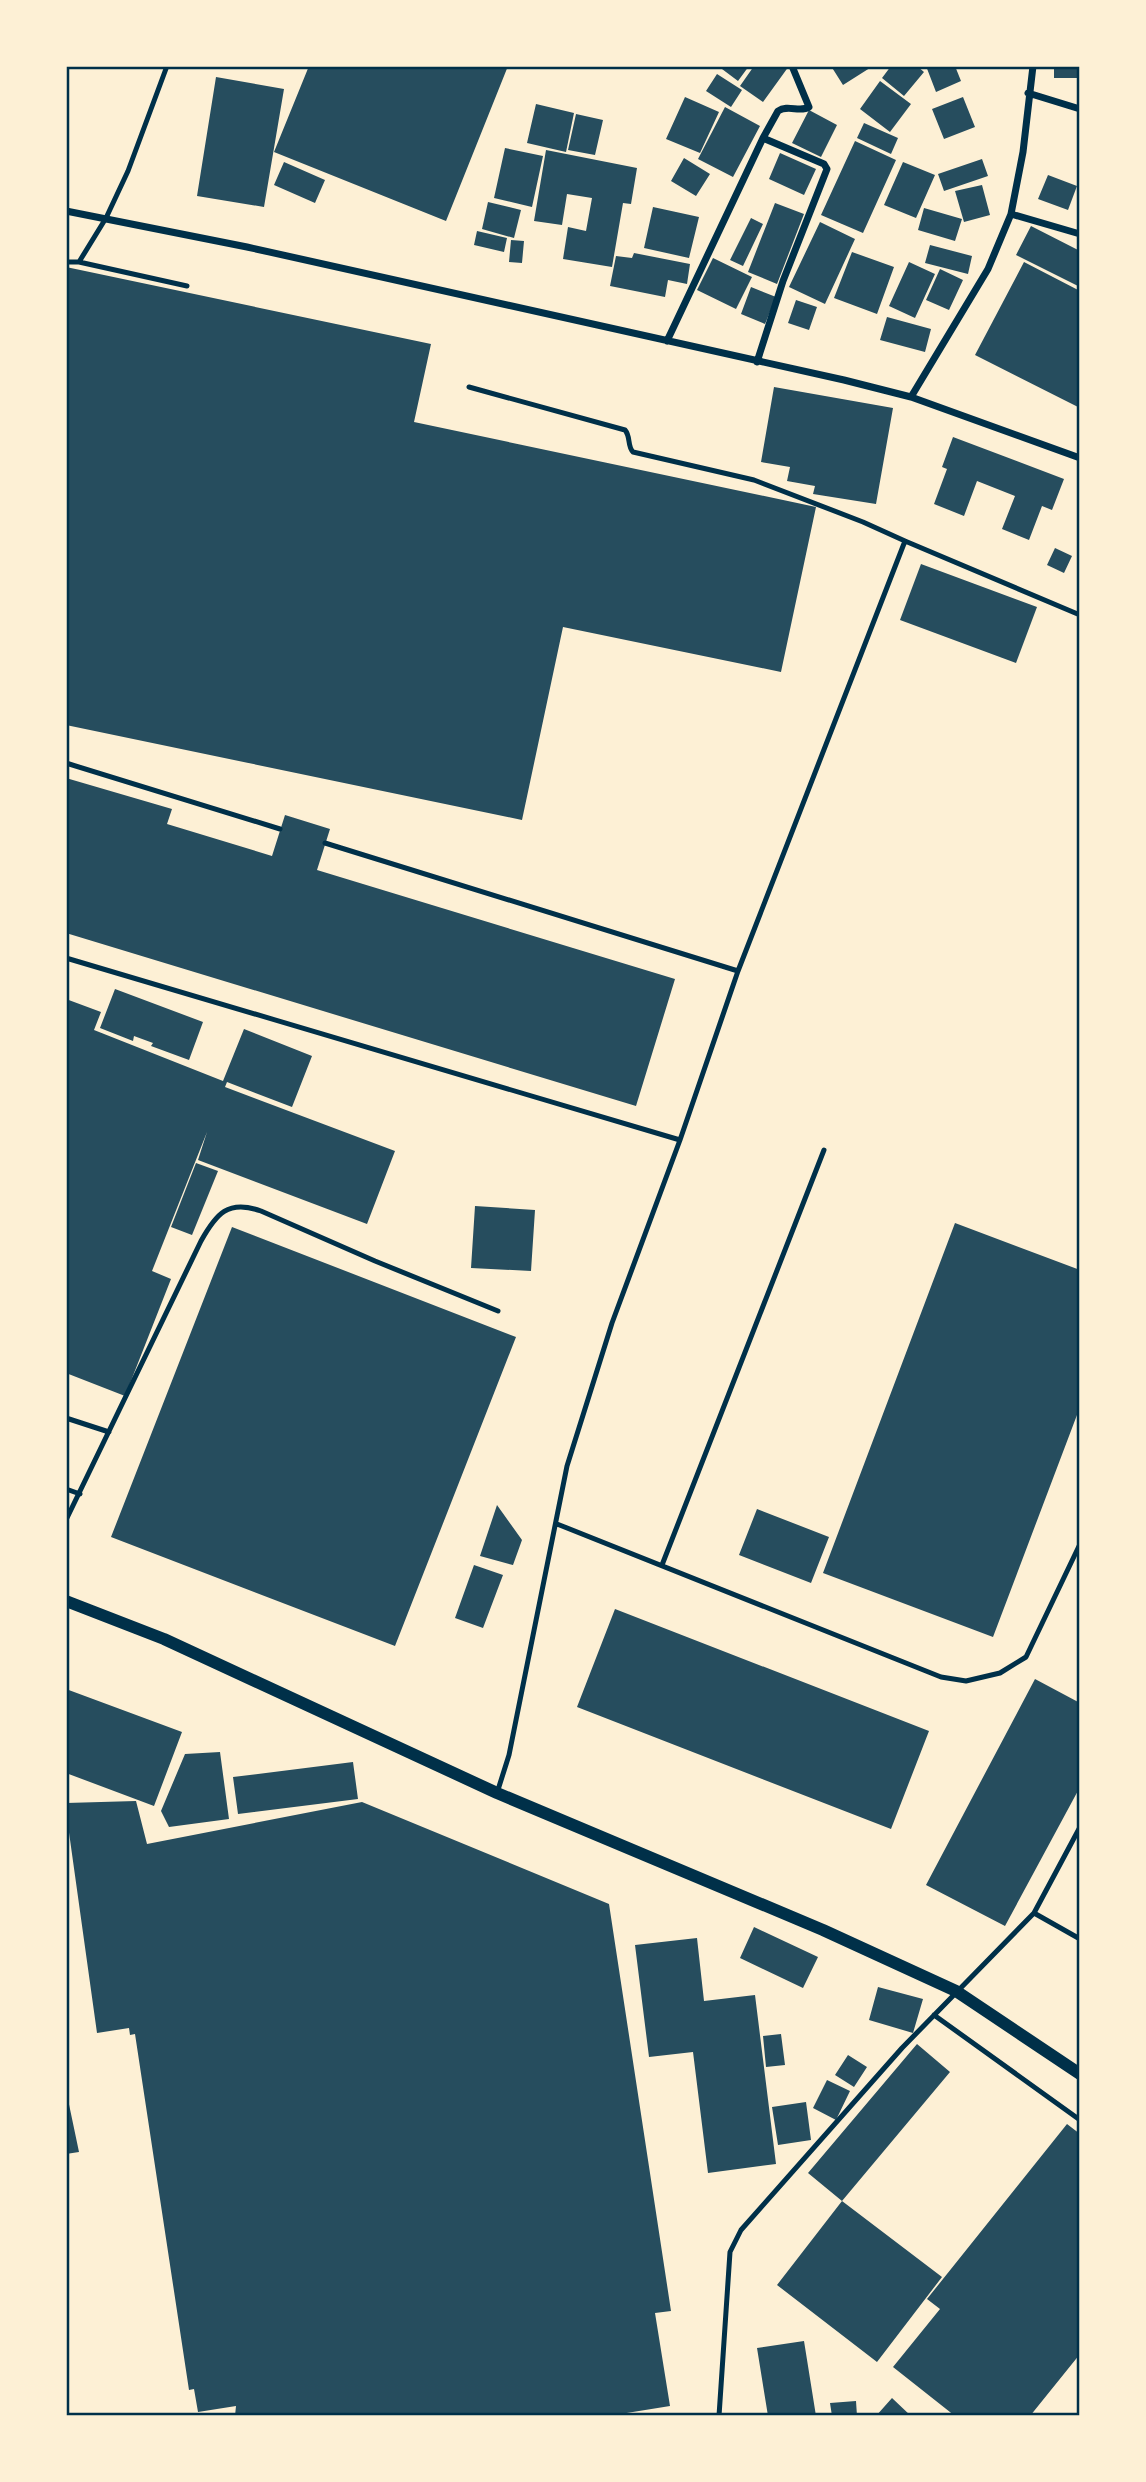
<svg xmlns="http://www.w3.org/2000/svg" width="1146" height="2482" font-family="Helvetica,sans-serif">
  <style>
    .building { fill: #264d5e }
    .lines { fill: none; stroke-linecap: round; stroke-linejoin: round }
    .service { stroke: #003049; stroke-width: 5 }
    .minor { stroke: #003049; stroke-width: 7 }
    .tertiary { stroke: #003049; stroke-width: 12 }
    .neatline { fill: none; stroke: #003049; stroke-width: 2.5 }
  </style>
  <rect width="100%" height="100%" fill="#fdf0d5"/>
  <path class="building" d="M 309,66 L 508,66 L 446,221 L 274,152 Z
    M 718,66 L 749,66 L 738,81 Z
    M 754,66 L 789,66 L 763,102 L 740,86 Z
    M 831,66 L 873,66 L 843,85 Z
    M 891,66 L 917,66 L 924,72 L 904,96 L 882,78 Z
    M 926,66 L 955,66 L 961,81 L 936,92 Z
    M 1054,66 L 1077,66 L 1077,78 L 1054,78 Z
    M 717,74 L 742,90 L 731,107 L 706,91 Z
    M 216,77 L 284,89 L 264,207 L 197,196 Z
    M 880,81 L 911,104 L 890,132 L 860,109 Z
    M 685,97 L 719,112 L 700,153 L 666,139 Z
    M 963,97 L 975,127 L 944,139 L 932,109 Z
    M 536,104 L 574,113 L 566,152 L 527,143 Z
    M 725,107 L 760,126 L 733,177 L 698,159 Z
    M 809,110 L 837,125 L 821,157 L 792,143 Z
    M 576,114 L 603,120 L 595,155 L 568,150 Z
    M 864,123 L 898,138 L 891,154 L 857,138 Z
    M 855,141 L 896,160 L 863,233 L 821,215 Z
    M 505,148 L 543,156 L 532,207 L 494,198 Z
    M 546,150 L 637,168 L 631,204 L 623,203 L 612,267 L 563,259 L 568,227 L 586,231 L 592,198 L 567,194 L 562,225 L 534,221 Z
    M 780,153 L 816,169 L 804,195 L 769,179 Z
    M 684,158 L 710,174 L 696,196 L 671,181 Z
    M 982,159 L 988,176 L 944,191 L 938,174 Z
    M 284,162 L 325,180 L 315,203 L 274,185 Z
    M 903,162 L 935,175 L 916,218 L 884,205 Z
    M 1048,175 L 1077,186 L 1068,210 L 1038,199 Z
    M 982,185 L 990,215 L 964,222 L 955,191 Z
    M 488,202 L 521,210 L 514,238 L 482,229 Z
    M 775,203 L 804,214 L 777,284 L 748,272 Z
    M 653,207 L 699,217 L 689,258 L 644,248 Z
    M 924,208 L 962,219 L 955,241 L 918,230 Z
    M 751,218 L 763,224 L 743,266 L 730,260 Z
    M 820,222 L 855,239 L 825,304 L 789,287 Z
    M 1031,226 L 1080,251 L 1080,287 L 1016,255 Z
    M 477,231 L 507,238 L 504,252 L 474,245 Z
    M 511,240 L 524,241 L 522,263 L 509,262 Z
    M 930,245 L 972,256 L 968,274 L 925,263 Z
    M 852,252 L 894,267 L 877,314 L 834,298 Z
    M 634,253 L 690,264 L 687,284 L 668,280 L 665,297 L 610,286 L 616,256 L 632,258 Z
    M 713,258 L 752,277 L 736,309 L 697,290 Z
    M 909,262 L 935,274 L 915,318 L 889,306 Z
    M 1024,262 L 1080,291 L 1080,408 L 975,355 Z
    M 66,267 L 431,344 L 414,422 L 816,507 L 781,672 L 563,627 L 522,820 L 66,725 Z
    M 940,269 L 963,280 L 949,310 L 926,300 Z
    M 751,287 L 776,297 L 765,324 L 741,314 Z
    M 796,300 L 817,307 L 809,330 L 788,323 Z
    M 887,317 L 931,329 L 925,352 L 880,340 Z
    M 774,387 L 893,408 L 876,504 L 813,494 L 815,486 L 787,481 L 790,467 L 761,462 Z
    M 953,437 L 1064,479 L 1052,510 L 1042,506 L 1029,540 L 1002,529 L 1015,496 L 977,481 L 964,516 L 934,504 L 947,469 L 942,467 Z
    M 1055,548 L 1072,556 L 1064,573 L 1047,565 Z
    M 921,564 L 1037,607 L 1016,663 L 900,620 Z
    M 66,778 L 172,809 L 167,824 L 272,856 L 285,815 L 330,829 L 317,870 L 675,979 L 636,1106 L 66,933 Z
    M 115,989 L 203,1022 L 189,1060 L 151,1046 L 153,1043 L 134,1036 L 133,1041 L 100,1028 Z
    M 66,999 L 101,1012 L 94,1030 L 223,1081 L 244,1029 L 312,1056 L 292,1107 L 227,1082 L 225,1087 L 395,1151 L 367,1224 L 198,1160 L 207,1132 L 152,1271 L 171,1279 L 125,1396 L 66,1373 Z
    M 196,1163 L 218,1171 L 192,1235 L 171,1227 Z
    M 475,1206 L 535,1210 L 531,1271 L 471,1268 Z
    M 955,1223 L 1080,1270 L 1080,1407 L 993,1637 L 823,1573 Z
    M 232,1227 L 516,1337 L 395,1646 L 111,1537 Z
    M 497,1505 L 522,1540 L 513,1565 L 480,1556 Z
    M 757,1509 L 829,1537 L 811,1583 L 739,1555 Z
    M 474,1565 L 503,1575 L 483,1628 L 455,1618 Z
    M 615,1609 L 929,1731 L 891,1829 L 577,1707 Z
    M 1035,1679 L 1080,1703 L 1080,1787 L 1005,1926 L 926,1885 Z
    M 66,1689 L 182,1732 L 154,1806 L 66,1773 Z
    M 220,1752 L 229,1819 L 169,1827 L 161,1811 L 185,1754 Z
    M 353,1762 L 358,1799 L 238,1814 L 233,1777 Z
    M 136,1801 L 147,1844 L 362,1802 L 609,1904 L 671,2311 L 655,2313 L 670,2406 L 608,2416 L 235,2416 L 236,2406 L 198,2412 L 194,2389 L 189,2390 L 135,2034 L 130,2035 L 129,2028 L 97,2033 L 66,1811 L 66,1803 Z
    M 754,1927 L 818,1957 L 803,1988 L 740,1958 Z
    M 697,1938 L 704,2001 L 755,1995 L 776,2164 L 708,2173 L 693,2052 L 649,2057 L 635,1945 Z
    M 878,1987 L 923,1999 L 913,2033 L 869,2020 Z
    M 781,2034 L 785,2065 L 766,2067 L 763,2036 Z
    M 917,2044 L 950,2072 L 842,2201 L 808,2173 Z
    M 848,2055 L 867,2067 L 854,2087 L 835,2075 Z
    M 827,2080 L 850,2091 L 836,2120 L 813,2108 Z
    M 66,2090 L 79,2152 L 66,2154 Z
    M 806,2102 L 811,2140 L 778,2145 L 772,2107 Z
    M 1067,2124 L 1080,2134 L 1080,2354 L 1030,2416 L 955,2416 L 893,2367 L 940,2309 L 927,2299 Z
    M 842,2201 L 942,2277 L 877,2362 L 777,2285 Z
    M 804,2341 L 816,2416 L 768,2416 L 757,2348 Z
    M 892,2398 L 911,2416 L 876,2416 Z
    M 856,2401 L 857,2416 L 832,2416 L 830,2403 Z"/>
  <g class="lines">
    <path class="service" d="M 66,262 L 79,262 L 106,218 L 128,171 L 167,66
      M 79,262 L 187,286
      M 469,387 L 625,430 C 631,437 627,446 633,452 L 754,480 L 863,522 L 905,541
      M 66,763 L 280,829
      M 325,843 L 738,971
      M 66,958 L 680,1140
      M 66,1418 L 109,1432
      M 66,1489 L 80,1494
      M 66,1520 L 201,1241 C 216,1214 228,1199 261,1211 L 375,1261 L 498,1311
      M 557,1524 L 941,1677 L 966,1681 L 1000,1673 L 1026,1657 L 1080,1544
      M 662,1565 L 824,1150
      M 497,1793 L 509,1755 L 567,1466 L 612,1323 L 680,1140 L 738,971 L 905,541 L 1080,615
      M 1034,1913 L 1080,1939
      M 934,2015 L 1080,2120
      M 719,2416 L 730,2252 L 741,2230 L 902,2048 L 1034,1913 L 1080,1827"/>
    <path class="minor" d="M 1028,93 L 1080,109
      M 66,211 L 247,247 L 844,380 L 911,397 L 1080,458
      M 1011,214 L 1080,234
      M 667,341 L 763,138 L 778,111 C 788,104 800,113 809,107 L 792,66
      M 757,362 L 783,281 L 827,169 L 824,164 L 763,138
      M 911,397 L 988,269 L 1011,214 L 1023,152 L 1033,66"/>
    <path class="tertiary" d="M 66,1601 L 164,1639 L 497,1793 L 823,1930 L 956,1991 L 1080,2074"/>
  </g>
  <rect width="1146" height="2482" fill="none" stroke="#fdf0d5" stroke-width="136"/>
  <rect x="68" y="68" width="1010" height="2346" class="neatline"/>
</svg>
